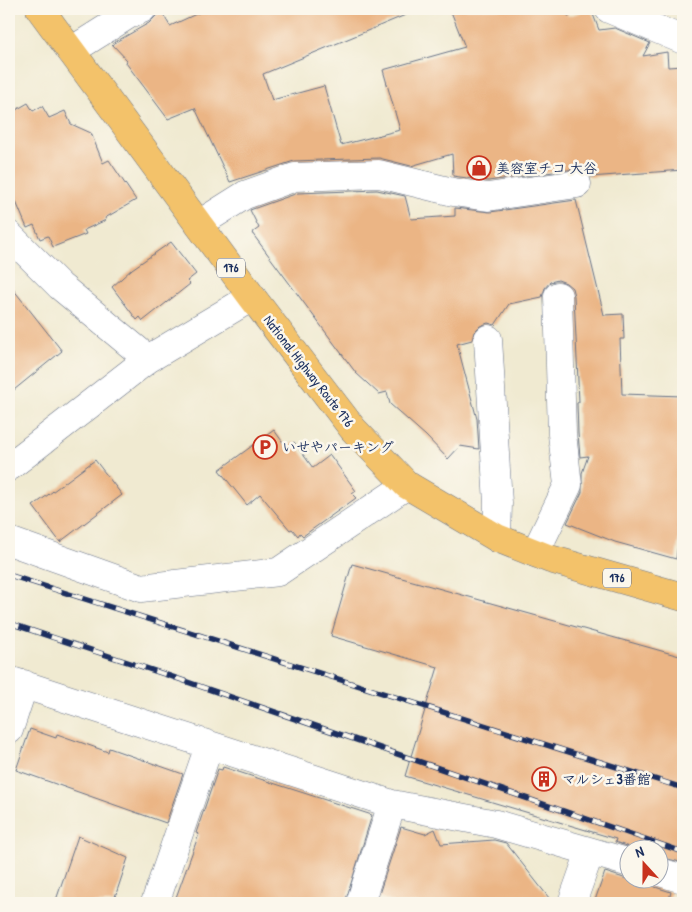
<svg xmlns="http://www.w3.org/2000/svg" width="692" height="912" font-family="'Patrick Hand','Klee One',sans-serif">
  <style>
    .building { fill: #ebb585 }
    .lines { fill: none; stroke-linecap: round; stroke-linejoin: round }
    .minor-casing { stroke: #667086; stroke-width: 29 }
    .highway-casing { stroke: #667086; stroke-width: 29 }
    .minor { stroke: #fff; stroke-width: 28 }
    .highway { stroke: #f3c26a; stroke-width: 28 }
    .rail-casing { stroke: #1b2f5e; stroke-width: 5.5 }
    .rail { stroke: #fbf7ec; stroke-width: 4; stroke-dasharray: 11; stroke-linecap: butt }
    .labels { text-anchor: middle; stroke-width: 5; stroke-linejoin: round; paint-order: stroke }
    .shield { fill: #fbf7ec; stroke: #5e6b89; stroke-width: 1 }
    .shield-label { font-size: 12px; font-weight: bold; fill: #1b2f5e }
    .poi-label { font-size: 14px; font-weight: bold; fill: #1b2f5e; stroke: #fbf7ec; text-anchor: start }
    .street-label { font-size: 14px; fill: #1b2f5e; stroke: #fbf7ec }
  </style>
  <rect width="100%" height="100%" fill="#fbf7ec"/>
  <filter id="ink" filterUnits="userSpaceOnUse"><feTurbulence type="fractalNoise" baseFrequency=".02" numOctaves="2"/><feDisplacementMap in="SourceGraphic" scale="10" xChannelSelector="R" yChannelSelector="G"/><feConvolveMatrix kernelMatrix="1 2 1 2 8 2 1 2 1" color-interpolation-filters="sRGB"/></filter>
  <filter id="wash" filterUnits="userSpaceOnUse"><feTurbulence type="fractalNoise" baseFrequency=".0096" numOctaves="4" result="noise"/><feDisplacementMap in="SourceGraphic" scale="20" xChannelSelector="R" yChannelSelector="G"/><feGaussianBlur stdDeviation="1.12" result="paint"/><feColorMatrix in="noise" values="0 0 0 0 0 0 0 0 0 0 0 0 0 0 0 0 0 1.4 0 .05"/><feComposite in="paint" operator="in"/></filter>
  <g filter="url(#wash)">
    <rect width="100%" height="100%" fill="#f0ead1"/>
    <g id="blocks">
      <path class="building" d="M 207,9 L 420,9 L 263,74 L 272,100 L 324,86 L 341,145 L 400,130 L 383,70 L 465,47 L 450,9 L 566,9 L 568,16 L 591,9 L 599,30 L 615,28 L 650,43 L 643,56 L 667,52 L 668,67 L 683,66 L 683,170 L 590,177 L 583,170 L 575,169 L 488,181 L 453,176 L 452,154 L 411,166 L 379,158 L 294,161 L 230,182 L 195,108 L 168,119 L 126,63 L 127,60 L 112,44 L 149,23 L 161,11 L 170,26 Z
        M 649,9 L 667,9 L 664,15 Z
        M 28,103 L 33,111 L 42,106 L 49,118 L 65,111 L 71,124 L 91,133 L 103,163 L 109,160 L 136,200 L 105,218 L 106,220 L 84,230 L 86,234 L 53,247 L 48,236 L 40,239 L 34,225 L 27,228 L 9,185 L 9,114 Z
        M 377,190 L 405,196 L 411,219 L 455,216 L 455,208 L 490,212 L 576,200 L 604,315 L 623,314 L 624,339 L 620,339 L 622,394 L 683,396 L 683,507 L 676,559 L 615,542 L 567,523 L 582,492 L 582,473 L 588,456 L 580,457 L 578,433 L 577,403 L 579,402 L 574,296 L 572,288 L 566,283 L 558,280 L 550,282 L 545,288 L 542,297 L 509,304 L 495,325 L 488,323 L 480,326 L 474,332 L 472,340 L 457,344 L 477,419 L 479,449 L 460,446 L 448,459 L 426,436 L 390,404 L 387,392 L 379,394 L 356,373 L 252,233 L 259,228 L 250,210 L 298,193 Z
        M 171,242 L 196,274 L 187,281 L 190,284 L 143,321 L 140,317 L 137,320 L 112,287 L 132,269 Z
        M 9,284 L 62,351 L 9,394 Z
        M 274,430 L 287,448 L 294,442 L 313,468 L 330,455 L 356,491 L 352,494 L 356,498 L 303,536 L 300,533 L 298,536 L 292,529 L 290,530 L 260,494 L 247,505 L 219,470 Z
        M 95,460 L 122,495 L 60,542 L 33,506 Z
        M 352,564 L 683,657 L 683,852 L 680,862 L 660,857 L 660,850 L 637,850 L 615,842 L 616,839 L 405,776 L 438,667 L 331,636 Z
        M 30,729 L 56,738 L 57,734 L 108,752 L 109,748 L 183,774 L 166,823 L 16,770 Z
        M 223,767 L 372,815 L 345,903 L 174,903 L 199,834 L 196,833 L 218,769 L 222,770 Z
        M 401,827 L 425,834 L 435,829 L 441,844 L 494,840 L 506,843 L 553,903 L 397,903 L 378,897 Z
        M 78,836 L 128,858 L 113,903 L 55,903 Z
        M 605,872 L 630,880 L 647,880 L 655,887 L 671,892 L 668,903 L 594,903 Z"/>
    </g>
  </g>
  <g filter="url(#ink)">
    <use href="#blocks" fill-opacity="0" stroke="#667086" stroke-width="1"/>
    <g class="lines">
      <g class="minor-casing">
        <path id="minor" d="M 609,9 L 683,40
          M 71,51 L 128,15 L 142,9
          M 199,224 L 245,195 L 295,177 L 379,174 L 453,192 L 488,197 L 577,184
          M 9,235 L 60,286 L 148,359
          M 488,339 L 498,503 L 497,538
          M 9,467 L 148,359 L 252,297
          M 9,541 L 141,588 L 278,572 L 407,485
          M 535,553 L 568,485 L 562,434 L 558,296
          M 9,680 L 392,804 L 496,824 L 630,863
          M 9,730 L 24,684
          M 660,872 L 683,879
          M 155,903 L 209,746
          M 360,903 L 392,804
          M 572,903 L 590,852"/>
      </g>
      <g class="highway-casing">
        <path id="highway" d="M 40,9 L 252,297 L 353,429 L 407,485 L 497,538 L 550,559 L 683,597"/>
      </g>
      <use href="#minor" class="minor"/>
      <use href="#highway" class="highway"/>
      <g class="rail-casing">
        <path id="rail" d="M 9,575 L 683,788
          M 9,623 L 170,676 L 683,852"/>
      </g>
      <use href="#rail" class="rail"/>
    </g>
  </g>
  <defs>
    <g id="shop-ring" transform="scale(1.25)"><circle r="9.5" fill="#fbf7ec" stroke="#c8321e" stroke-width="1.5"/><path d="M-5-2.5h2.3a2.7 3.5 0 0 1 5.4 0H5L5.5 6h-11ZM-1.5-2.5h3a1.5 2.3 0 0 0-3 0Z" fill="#c8321e"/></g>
    <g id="parking-ring" transform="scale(1.25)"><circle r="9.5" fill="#fbf7ec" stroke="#c8321e" stroke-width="1.5"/><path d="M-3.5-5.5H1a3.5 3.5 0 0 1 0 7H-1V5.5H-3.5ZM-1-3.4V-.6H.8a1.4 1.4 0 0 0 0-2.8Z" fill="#c8321e"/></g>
    <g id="building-ring" transform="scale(1.25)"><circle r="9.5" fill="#fbf7ec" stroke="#c8321e" stroke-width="1.5"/><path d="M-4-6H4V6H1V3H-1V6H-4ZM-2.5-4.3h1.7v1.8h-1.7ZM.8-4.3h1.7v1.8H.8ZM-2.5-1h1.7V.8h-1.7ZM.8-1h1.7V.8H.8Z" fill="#c8321e"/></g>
  </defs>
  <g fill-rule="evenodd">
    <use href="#shop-ring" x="479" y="168"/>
    <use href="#parking-ring" x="265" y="447"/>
    <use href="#building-ring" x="544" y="779"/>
  </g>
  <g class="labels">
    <g class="shield">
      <rect x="217" y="258.5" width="28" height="19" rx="4"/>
      <rect x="603" y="568.5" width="28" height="19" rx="4"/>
    </g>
    <g class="shield-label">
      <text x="231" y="272">176</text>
      <text x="617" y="582">176</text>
    </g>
    <g class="poi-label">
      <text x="496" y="173">美容室チコ 大谷</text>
      <text x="282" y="452">いせやパーキング</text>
      <text x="562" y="784">マルシェ3番館</text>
    </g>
    <g class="street-label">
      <text transform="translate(309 371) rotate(52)" y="5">National Highway Route 176</text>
    </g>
  </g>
  <rect width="692" height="912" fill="none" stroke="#fbf7ec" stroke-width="30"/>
  <g transform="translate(644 864) rotate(339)"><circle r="24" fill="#fbf7ec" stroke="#a1a7b3"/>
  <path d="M0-4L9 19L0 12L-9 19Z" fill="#c8321e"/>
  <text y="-8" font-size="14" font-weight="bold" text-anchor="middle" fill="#1b2f5e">N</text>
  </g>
</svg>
